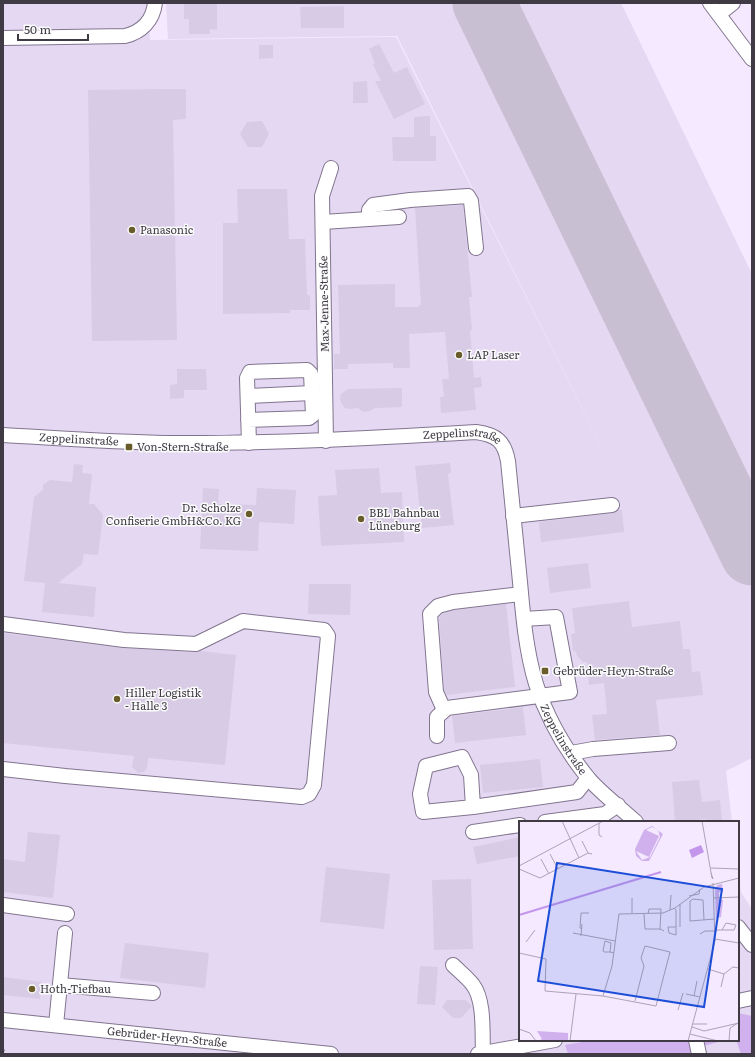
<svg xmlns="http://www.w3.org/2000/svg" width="755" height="1057" font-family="Literata,serif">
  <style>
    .built { fill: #e5d8f3 }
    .green { fill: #d0b1ed }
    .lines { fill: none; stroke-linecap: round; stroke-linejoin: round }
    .runway { stroke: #c8bfd2; stroke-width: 63 }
    .building { fill: #d8cbe6 }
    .minor-casing { stroke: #81758e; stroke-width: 16 }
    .minor { stroke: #fff; stroke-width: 14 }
    .rail { stroke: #9d95a5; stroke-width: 3; stroke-dasharray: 2 4; stroke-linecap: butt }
    .poi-dot { fill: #685d2a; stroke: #fbfbfb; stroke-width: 1.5 }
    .labels { text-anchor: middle; stroke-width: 3; stroke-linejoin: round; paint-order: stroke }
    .poi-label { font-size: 11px; fill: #3f3a44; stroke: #fbfbfb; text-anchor: start }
    .street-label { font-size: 11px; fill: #3f3a44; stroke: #fbfbfb }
    .inset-river { fill: none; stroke: #c396ec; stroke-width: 2 }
    .inset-road { fill: none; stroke: #aca3b4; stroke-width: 1 }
    .view { fill: #1d4ed8; fill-opacity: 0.15; stroke: #1d4ed8; stroke-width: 2 }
    .inset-edge { fill: none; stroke: #3f3a44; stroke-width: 2 }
  </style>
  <rect width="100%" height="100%" fill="#f4e9ff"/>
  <path class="built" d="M 3,3 L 148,3 L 150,40 L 396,37 L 625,495 L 397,36 L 168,39 L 166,3 L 621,3 L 752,274 L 752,758 L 726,771 L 732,822 L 520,822 L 520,1040 L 738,1040 L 738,870 L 741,892 L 752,909 L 752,1054 L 3,1054 Z"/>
  <path class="green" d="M 738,1013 L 752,1016 L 752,1054 L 741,1054 L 736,1040 L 738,1040 Z
    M 593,1040 L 726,1040 L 692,1049 L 690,1054 L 568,1054 L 565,1045 Z"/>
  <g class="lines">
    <path class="runway" d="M 484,3 L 752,554"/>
  </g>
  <path class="building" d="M 184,3 L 217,3 L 217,30 L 210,29 L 210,34 L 189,34 L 189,19 L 184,19 Z
    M 344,6 L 344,28 L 301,28 L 300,7 Z
    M 379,44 L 394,73 L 407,67 L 425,104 L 394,119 L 375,81 L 381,81 L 373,64 L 375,63 L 369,49 Z
    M 259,45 L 273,45 L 273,58 L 259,59 Z
    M 367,81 L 368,103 L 353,103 L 353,82 Z
    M 172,89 L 186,89 L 186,119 L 173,120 L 177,340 L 92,341 L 88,90 Z
    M 430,116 L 430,136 L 436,136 L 436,161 L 393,161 L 392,137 L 414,137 L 414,117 Z
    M 262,121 L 269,134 L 262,147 L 248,147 L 240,134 L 247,122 Z
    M 237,189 L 287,189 L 289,239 L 305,239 L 307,294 L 310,296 L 310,310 L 290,310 L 290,313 L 223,314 L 223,223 L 238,223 Z
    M 463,205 L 472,297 L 469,297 L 472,330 L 470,330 L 474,378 L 481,377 L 482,387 L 474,388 L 476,410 L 441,413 L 440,397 L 444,397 L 442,379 L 449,379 L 445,332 L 409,334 L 410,368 L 393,368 L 393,363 L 348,364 L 348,369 L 334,369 L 334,354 L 340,354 L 338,285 L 395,284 L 395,307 L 419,307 L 419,305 L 421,305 L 415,208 Z
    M 177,369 L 206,369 L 207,390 L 184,390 L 184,398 L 170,399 L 170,385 L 177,384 Z
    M 402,388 L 402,407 L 375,408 L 370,411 L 363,412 L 358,408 L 350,409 L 345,408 L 342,404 L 340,399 L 341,394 L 348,389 Z
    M 450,463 L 451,473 L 448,474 L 454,525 L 422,528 L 415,466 Z
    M 74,464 L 83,465 L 82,473 L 92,474 L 89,504 L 94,504 L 103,515 L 98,555 L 84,554 L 82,564 L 58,583 L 96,587 L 94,617 L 42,612 L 45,583 L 24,581 L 34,497 L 43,490 L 43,485 L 50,480 L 72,482 Z
    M 379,468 L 381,493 L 402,492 L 404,542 L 321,546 L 318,496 L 337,495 L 335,470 Z
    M 203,488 L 219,489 L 218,504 L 256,505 L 257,488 L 296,490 L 294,524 L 259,522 L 258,551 L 200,549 Z
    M 618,510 L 622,510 L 624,532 L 541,542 L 539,522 L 613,513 Z
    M 588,563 L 591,588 L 550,593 L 547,568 Z
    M 309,584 L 351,584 L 350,615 L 308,614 Z
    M 629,601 L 632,627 L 680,621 L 683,649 L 690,649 L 692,672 L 700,671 L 703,695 L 656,700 L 660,735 L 595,740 L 592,715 L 607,714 L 604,683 L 589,685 L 587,662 L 583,662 L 577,656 L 576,652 L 573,651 L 571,634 L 575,633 L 572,608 Z
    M 506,604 L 515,687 L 447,695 L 444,690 L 439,619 L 443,613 L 455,610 Z
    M 3,633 L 123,648 L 196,652 L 201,651 L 236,655 L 225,765 L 148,758 L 147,768 L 144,772 L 138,773 L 132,767 L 134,756 L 3,743 Z
    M 523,707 L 526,735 L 455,743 L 452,716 Z
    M 540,759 L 543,787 L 483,793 L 480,765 Z
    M 699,780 L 702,802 L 720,800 L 722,822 L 707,822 L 706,819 L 675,822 L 672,782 Z
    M 28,832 L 60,835 L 53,898 L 3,892 L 3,859 L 25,862 Z
    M 520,837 L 520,856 L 477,864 L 473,847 Z
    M 326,867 L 390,874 L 384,929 L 320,922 Z
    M 471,879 L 473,949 L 434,950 L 432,880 Z
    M 125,943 L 209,953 L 205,988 L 120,978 Z
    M 420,966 L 438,967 L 435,1005 L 417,1004 Z
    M 3,977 L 42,982 L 40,999 L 3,995 Z
    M 447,1000 L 466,1000 L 472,1006 L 461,1018 L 453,1018 L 442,1007 Z"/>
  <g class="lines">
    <g class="minor-casing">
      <g id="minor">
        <path d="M 710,3 L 752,59"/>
        <path d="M 719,14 L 733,3"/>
        <path d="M 3,38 L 125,36 C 142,32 153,20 155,3"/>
        <path d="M 369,219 L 369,210 L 373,205 L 410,200 L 468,196 L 471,201 L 476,248"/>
        <path d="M 323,222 L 399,217"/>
        <path d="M 248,396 L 312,393"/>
        <path d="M 248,420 L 309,418 L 313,415 L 311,374 L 307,370 L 250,372 L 247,378 L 249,443"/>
        <path id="s1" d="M 3,435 C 57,438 112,442 167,443 C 270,444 373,438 476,432 C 497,435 504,441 508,461 C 512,502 516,542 520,582 C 523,616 526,651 536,684 C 547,718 567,752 589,779 C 601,793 622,809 636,822"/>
        <path d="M 326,441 L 322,196 L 331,168"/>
        <path d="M 513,516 L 612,505"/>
        <path d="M 3,624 L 124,640 L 196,644 L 243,621 L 324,630 L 328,636 L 314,785 L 309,794 L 302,797 L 65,776 L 3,769"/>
        <path d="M 444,710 L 436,692 L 430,614 L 438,606 L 453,602 L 521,594"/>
        <path d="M 437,736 L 437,717 L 447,708 L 570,692 L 556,617 L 524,619"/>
        <path d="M 571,753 L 593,749 L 669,743"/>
        <path d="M 473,807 L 471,775 L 462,757 L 426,766 L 420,794 L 423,812 L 473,807 L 577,792 L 588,778"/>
        <path d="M 545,822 L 605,814 L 618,805"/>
        <path d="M 473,832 L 520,825"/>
        <path d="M 3,905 L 67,914"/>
        <path d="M 738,927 L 752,945"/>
        <path d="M 453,965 C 460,972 468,978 473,985 C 485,1001 482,1034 483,1053"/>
        <path d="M 60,985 L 153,993"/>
        <path d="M 738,1001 L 752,998"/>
        <path id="s2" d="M 3,1020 L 331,1054"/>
        <path d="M 56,1025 L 65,933"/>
        <path d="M 696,1040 L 699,1054"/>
        <path d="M 478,1054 L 555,1040"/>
      </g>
    </g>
    <use href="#minor" class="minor"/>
    <path class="rail" d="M 3,1050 L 6,1054"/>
  </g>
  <g class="poi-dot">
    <circle cx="132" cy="230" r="4"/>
    <circle cx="459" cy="355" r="4"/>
    <rect x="125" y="443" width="8" height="8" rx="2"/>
    <circle cx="249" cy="514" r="4"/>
    <circle cx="361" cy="519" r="4"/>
    <rect x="541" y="667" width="8" height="8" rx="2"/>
    <circle cx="117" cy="699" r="4"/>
    <circle cx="32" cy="989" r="4"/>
  </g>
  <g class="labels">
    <g class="poi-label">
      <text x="140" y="234">Panasonic</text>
      <text x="467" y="359">LAP Laser</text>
      <text x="137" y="451">Von-Stern-Straße</text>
      <text x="241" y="512" text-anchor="end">Dr. Scholze<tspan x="241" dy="13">Confiserie GmbH&amp;Co. KG</tspan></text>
      <text x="369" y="517">BBL Bahnbau<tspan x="369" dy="13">Lüneburg</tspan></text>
      <text x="553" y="675">Gebrüder-Heyn-Straße</text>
      <text x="125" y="697">Hiller Logistik<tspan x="125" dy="13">- Halle 3</tspan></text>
      <text x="40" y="993">Hoth-Tiefbau</text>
    </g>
    <g class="street-label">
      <text transform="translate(324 304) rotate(-91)" y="4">Max-Jenne-Straße</text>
      <text dy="4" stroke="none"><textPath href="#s1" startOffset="76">Zeppelinstraße</textPath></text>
      <text dy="4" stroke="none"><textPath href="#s1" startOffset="460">Zeppelinstraße</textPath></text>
      <text dy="4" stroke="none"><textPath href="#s1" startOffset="808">Zeppelinstraße</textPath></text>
      <text dy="4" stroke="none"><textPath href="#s2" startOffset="165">Gebrüder-Heyn-Straße</textPath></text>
    </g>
  </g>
  <g transform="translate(519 821)">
    <rect width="220" height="220" fill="#f4e9ff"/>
    <path d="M 133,5 L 144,13 L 130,40 L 123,40 L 117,35 L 116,28 L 125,9 ZM 133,6 L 139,9 L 141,16 L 131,36 L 123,39 L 117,30 L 130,36 L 140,15 L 127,9 ZM 203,63 L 204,70 L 200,71 L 200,78 L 204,79 L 202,96 L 197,97 L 196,70 L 198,64 ZM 18,210 L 49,212 L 49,220 L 19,220 L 23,218 Z" fill="#d0b1ed" fill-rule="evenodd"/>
    <path d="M 182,24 L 185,31 L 173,37 L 170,29 Z" fill="#c396ec"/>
    <path class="inset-river" d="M 0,94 L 142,51"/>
    <path class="inset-road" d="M 43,0 L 60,37M 183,0 L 193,57 L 194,58 L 192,52M 80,2 L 80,14 L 83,16M 63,20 L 69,32M 31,33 L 39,48M 22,38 L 30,53M 0,45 L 84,0M 192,47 L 220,48M 0,48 L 21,57 L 69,32 L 73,33M 170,75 L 180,73 L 181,68M 194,77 L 220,76M 161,83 L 161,106M 155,87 L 157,89 L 157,114 L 150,112 L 149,106 L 157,106M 151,89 L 152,74M 113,92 L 113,77M 125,93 L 126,108 L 141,108M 129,93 L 130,88 L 142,88 L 141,108 L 145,110M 185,99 L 184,79 L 174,78 L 171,80 L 171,100 L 196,98M 63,108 L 61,107 L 62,92 L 70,92M 196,109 L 215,109 L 217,104 L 207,102 L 203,109M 54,112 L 96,120M 181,113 L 186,110 L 196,110M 62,115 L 63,103M 196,118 L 220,122M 7,121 L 16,109M 91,131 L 92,122 L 86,120 L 84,130 L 85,131 L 91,131 L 95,132M 0,132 L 27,138 L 26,170 L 84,175 L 93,145 L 100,93 L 144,92 L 156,87 L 185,66 L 220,57M 189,148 L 205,153 L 202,166M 205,153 L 214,146 L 220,147M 167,173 L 181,176M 84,175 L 137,185 L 151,131 L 126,125 L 122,137 L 125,145 L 116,180M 175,175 L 178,160M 159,189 L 164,172M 174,203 L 188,203M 173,206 L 185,210 L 220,202M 0,208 L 11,212 L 17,220M 171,213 L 199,220M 51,220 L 57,173M 169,220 L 196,120 L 194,62M 210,220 L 211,207 L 219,202"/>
    <path class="view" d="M 38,42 L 203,68 L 185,186 L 19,160 Z"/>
    <rect width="220" height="220" class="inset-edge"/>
  </g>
  <rect width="755" height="1057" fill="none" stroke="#3f3a44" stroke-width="8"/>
  <path d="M18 34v6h70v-6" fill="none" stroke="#3f3a44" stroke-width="2"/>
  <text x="24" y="34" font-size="12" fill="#3f3a44" stroke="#fbfbfb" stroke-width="3" paint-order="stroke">50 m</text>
</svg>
